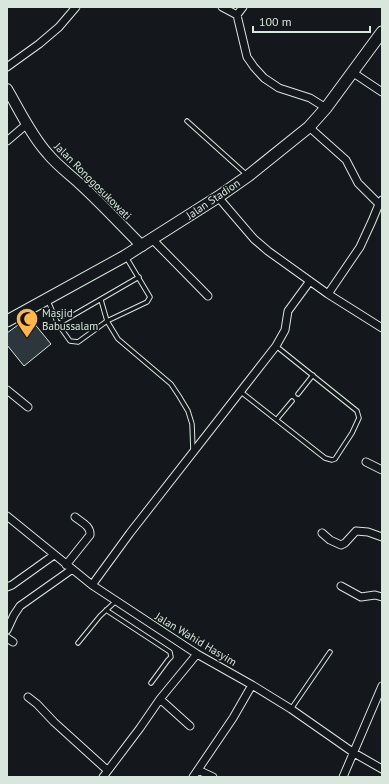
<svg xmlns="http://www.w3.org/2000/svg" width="389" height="784" font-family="'PT Sans',sans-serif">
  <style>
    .building { fill: #2c363c; stroke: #d8e6dc }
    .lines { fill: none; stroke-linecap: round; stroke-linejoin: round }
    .service-casing { stroke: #d8e6dc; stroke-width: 5.5 }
    .minor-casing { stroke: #d8e6dc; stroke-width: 9 }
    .secondary-casing { stroke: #d8e6dc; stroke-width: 12 }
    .primary-casing { stroke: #d8e6dc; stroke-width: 13 }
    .service { stroke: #14181c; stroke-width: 3.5 }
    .minor { stroke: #14181c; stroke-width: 7 }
    .secondary { stroke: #14181c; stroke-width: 10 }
    .primary { stroke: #14181c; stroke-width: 11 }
    .labels { text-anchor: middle; stroke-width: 3; stroke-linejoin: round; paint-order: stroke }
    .street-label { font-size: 11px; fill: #d8e6dc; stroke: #14181c }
    .poi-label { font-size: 11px; fill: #d8e6dc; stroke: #14181c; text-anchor: start }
  </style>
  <rect width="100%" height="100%" fill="#14181c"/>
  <path class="building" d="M 29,317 L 51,344 L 24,366 L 7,345 L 7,333 Z"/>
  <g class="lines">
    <g class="service-casing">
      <path id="service" d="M 187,121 L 247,175
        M 101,300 L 107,321 L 118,339 L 171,384 L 179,396 L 188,411 L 192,424 L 193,451
        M 48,301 L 58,324 L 70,341 L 78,342 L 107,321 L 147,302 L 150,297 L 126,257
        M 58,324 L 139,277
        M 241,392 L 325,458 L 332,460 L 335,459 L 352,433 L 359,418 L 357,411 L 276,346
        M 298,394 L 313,375
        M 277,419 L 292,401
        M 106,610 L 170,652 L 171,657 L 168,660 L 151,683
        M 78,643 L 100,616 L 116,601
        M 291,709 L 330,652"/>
    </g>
    <g class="minor-casing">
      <path id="minor" d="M 222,7 L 237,15 L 247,57 L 254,67 L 264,78 L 279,88 L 310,98 L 326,108
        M 237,15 L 243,7
        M 7,67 L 39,44 L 59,27 L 76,7
        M 352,72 L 382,92
        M 309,127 L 346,160 L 358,183 L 379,204
        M 7,141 L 27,124
        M 218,197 L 254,239 L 268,251 L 328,294 L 382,328
        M 152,239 L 208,296
        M 328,294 L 360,247 L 372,221 L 379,204 L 382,200
        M 7,390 L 28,407
        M 366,462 L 382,470
        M 7,516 L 92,585 L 197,654 L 252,685 L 291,709 L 354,753 L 382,769
        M 322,533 L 330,540 L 341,545 L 345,543 L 356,531 L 368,532 L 382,537
        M 66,565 L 90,535 C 91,526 81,522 75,517
        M 92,585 L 130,533 L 276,346 L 285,330 L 288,311 L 310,281
        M 341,586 L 361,597 L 375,595 L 382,597
        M 7,587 L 12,585 L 54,555
        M 7,630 L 14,615 L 20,606 L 71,570
        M 7,638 L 13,642
        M 28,697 L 37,704 L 54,722 L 107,770
        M 160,699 L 190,726
        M 198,770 L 213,777
        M 103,777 L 140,728 L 160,699 L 197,654
        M 193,777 L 233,718 L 252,685
        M 343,777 L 382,686"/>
    </g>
    <g class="secondary-casing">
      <path id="secondary" d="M 7,89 C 20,111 31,135 48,154 C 57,165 68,173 79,183 C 101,203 121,225 142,246"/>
    </g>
    <g class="primary-casing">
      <path id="primary" d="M 7,321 L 125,256 L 218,197 L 248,176 L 309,127 L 326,108 L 382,32"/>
    </g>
    <use href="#service" class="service"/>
    <use href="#minor" class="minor"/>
    <use href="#secondary" class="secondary"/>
    <use href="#primary" class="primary"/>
  </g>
  <defs>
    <g id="mosque-pin" transform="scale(1.15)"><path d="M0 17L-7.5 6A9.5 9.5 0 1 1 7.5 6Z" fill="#ffb74d" stroke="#14181c"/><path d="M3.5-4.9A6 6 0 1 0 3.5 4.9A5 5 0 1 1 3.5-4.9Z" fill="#111"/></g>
  </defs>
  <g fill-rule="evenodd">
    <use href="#mosque-pin" x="27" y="319"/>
  </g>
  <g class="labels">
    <g class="street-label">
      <text transform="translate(93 181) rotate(45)" y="4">Jalan Ronggosukowati</text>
      <text transform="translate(213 199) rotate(-34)" y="4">Jalan Stadion</text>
      <text transform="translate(196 639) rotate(31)" y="4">Jalan Wahid Hasyim</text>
    </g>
    <g class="poi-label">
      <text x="42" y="317">Masjid<tspan x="42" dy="13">Babussalam</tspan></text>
    </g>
  </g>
  <rect width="389" height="784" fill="none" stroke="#d8e6dc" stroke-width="16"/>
  <path d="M253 26v6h117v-6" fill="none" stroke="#d8e6dc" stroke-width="2"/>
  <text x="259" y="26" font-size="12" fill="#d8e6dc" stroke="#14181c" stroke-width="3" paint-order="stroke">100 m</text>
</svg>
